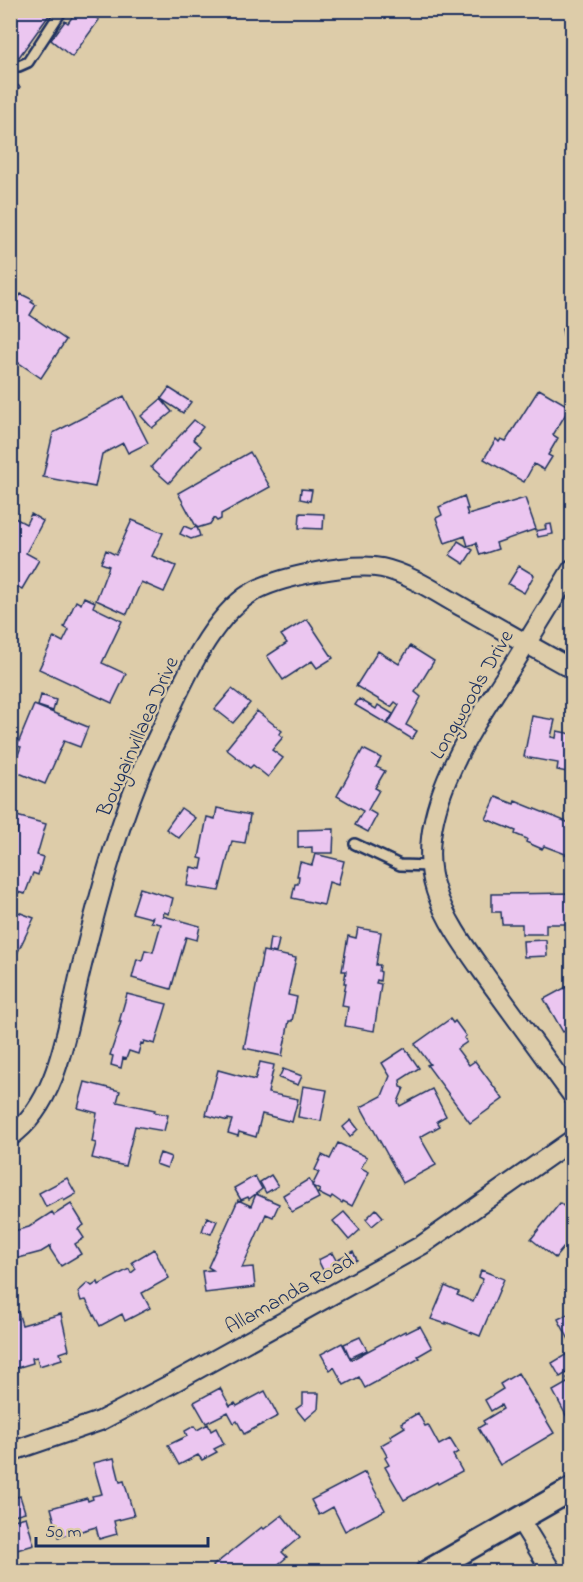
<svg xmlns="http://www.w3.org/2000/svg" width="583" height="1582" font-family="'Indie Flower',sans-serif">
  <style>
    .building { fill: #ebc6f0; stroke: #1b2f5e; stroke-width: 1.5 }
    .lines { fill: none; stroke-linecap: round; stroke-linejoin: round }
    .service-casing { stroke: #1b2f5e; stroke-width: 14 }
    .minor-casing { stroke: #1b2f5e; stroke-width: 22 }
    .tertiary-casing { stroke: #1b2f5e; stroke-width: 27 }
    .service { stroke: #ddcca9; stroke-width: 9 }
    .minor { stroke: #ddcca9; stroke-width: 18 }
    .tertiary { stroke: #ddcca9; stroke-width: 22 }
    .labels { text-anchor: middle; stroke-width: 5; stroke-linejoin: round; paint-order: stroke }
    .street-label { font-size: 21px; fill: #1b2f5e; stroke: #ddcca9 }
  </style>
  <rect width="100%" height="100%" fill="#ddcca9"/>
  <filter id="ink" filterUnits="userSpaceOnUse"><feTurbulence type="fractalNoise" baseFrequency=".0167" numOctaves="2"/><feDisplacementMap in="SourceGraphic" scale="12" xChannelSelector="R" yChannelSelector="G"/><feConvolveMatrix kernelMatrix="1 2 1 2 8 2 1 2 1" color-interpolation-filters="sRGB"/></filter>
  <g filter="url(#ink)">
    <path class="building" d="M 10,10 L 52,11 L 19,57 L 10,51 Z
      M 77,10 L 87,10 L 99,20 L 72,57 L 51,40 L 65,21 L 68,23 Z
      M 10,80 L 20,87 L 10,99 Z
      M 21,294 L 33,300 L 31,302 L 36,305 L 30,315 L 66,340 L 41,378 L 19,363 L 15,369 L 10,365 L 10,302 L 14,304 Z
      M 572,321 L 572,358 L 569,359 L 562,329 L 570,327 L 569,322 Z
      M 169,388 L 191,402 L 183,413 L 161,399 Z
      M 539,389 L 570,407 L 553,435 L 558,438 L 548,455 L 552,457 L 544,470 L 534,464 L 524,482 L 484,459 L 496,439 L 499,442 L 501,439 L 506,441 Z
      M 124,396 L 148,443 L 128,453 L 123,443 L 102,454 L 95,487 L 43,477 L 53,433 Z
      M 161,399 L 172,412 L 152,428 L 141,416 Z
      M 194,420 L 203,427 L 193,439 L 201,446 L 169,483 L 151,467 Z
      M 250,452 L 270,487 L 221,514 L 221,519 L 217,521 L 214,518 L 210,524 L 197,528 L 178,493 Z
      M 301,489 L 312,490 L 310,501 L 300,499 Z
      M 464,496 L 468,509 L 466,509 L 468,515 L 525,498 L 536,529 L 496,543 L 498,549 L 480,555 L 476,543 L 468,546 L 465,536 L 445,543 L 436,518 L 442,515 L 439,507 Z
      M 300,513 L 324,514 L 323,529 L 299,528 Z
      M 31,514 L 43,521 L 26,553 L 39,560 L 22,589 L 10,583 L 10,522 L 13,517 L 26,524 Z
      M 132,520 L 163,533 L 152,556 L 176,566 L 164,592 L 141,582 L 127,614 L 96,600 L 109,566 L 101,563 L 106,550 L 116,555 Z
      M 551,524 L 553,534 L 538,537 L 536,531 L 546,529 L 545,525 Z
      M 184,526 L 191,529 L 197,527 L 200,536 L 191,539 L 180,534 Z
      M 458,541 L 473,550 L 464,564 L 450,555 Z
      M 519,566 L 534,575 L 524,593 L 508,584 Z
      M 84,597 L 95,602 L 93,607 L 122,621 L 102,663 L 126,674 L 112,703 L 39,669 L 54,637 L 63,642 L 69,630 L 64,627 L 76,601 L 81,604 Z
      M 307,619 L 333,658 L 317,668 L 312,661 L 283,680 L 267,656 L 287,643 L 281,635 Z
      M 410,646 L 434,661 L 415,692 L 421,697 L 406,725 L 417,731 L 412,739 L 388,724 L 399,705 L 395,702 L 391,707 L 356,686 L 378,651 L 399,664 Z
      M 232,689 L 250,703 L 233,723 L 215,709 Z
      M 41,695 L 56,700 L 53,711 L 38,706 Z
      M 359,699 L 376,709 L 378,705 L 393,714 L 387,724 L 355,705 Z
      M 34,705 L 88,727 L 80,747 L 64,741 L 45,784 L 12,770 L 21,747 L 17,746 Z
      M 257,711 L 282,731 L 279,734 L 283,737 L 272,750 L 283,758 L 268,777 L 253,765 L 250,768 L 226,749 Z
      M 532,716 L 555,720 L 551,737 L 556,738 L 557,731 L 572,734 L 572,773 L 557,770 L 558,763 L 524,757 Z
      M 363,749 L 381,758 L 376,767 L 385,771 L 375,788 L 379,790 L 368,810 L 377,815 L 368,832 L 355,825 L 363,811 L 337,796 Z
      M 496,797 L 514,804 L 515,801 L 572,824 L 572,844 L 568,855 L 544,846 L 542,849 L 526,842 L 527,839 L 515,834 L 516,831 L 486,819 Z
      M 181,808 L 195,818 L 179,838 L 166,829 Z
      M 217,808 L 250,815 L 245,843 L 232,841 L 219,891 L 187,886 L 191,867 L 201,869 L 203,859 L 199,858 L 207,817 L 215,819 Z
      M 13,815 L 46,824 L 37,855 L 43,857 L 38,875 L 33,873 L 25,894 L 10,890 L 10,832 L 17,834 L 18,828 L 10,826 Z
      M 334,829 L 333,853 L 312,853 L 312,847 L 298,848 L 298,830 Z
      M 315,854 L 344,861 L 338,885 L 329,882 L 324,905 L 292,898 L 295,884 L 298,884 L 299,876 L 297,876 L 300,862 L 312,865 Z
      M 140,888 L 173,898 L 169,914 L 164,912 L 163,916 L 200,926 L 197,940 L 186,937 L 171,989 L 132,978 L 137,959 L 142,961 L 145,950 L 153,952 L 161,924 L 151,922 L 153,916 L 151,918 L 132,913 Z
      M 572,893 L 572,924 L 546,924 L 546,934 L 522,934 L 522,924 L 502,924 L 501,912 L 492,912 L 492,894 Z
      M 10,909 L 34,918 L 13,962 L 10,961 Z
      M 358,928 L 381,932 L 376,965 L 380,965 L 379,971 L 381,972 L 380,981 L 377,980 L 376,983 L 381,984 L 374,1031 L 345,1026 L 348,1007 L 342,1006 L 346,983 L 344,983 L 346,971 L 342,971 L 348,936 L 356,938 Z
      M 270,938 L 279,940 L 276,953 L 268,951 Z
      M 546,940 L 547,956 L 524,957 L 523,941 Z
      M 263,951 L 296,958 L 288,995 L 297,997 L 292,1021 L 289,1021 L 282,1056 L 244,1048 Z
      M 570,985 L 572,990 L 572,1027 L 563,1032 L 544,999 Z
      M 127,994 L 167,1004 L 155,1044 L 144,1041 L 143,1044 L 141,1043 L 138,1054 L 129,1051 L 126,1059 L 123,1058 L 121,1068 L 111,1065 L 113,1056 L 110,1055 L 121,1022 L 119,1022 Z
      M 450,1019 L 453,1023 L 455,1021 L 466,1036 L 464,1038 L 467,1042 L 457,1049 L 469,1065 L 475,1061 L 503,1099 L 470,1123 L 427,1065 L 430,1064 L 415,1044 Z
      M 405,1048 L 419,1068 L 400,1080 L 401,1087 L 404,1088 L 398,1102 L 400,1106 L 432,1089 L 446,1116 L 437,1121 L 440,1126 L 420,1137 L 436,1165 L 403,1183 L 361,1107 L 382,1096 L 390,1076 L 382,1063 Z
      M 260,1062 L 274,1065 L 268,1093 L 298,1099 L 292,1122 L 262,1114 L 256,1137 L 239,1132 L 238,1136 L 228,1133 L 232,1120 L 228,1119 L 228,1121 L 206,1115 L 218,1070 L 255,1080 Z
      M 283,1069 L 302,1076 L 298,1085 L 279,1078 Z
      M 85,1082 L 120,1091 L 117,1102 L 155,1110 L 154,1112 L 168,1115 L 164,1131 L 135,1126 L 125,1166 L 92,1158 L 96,1143 L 92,1142 L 97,1113 L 78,1108 Z
      M 303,1086 L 327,1090 L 321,1121 L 298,1117 Z
      M 351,1120 L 358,1129 L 350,1137 L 343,1127 Z
      M 338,1143 L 367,1157 L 361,1168 L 369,1172 L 352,1206 L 343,1201 L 342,1203 L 332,1196 L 330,1199 L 318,1193 L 320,1190 L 312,1186 L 319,1172 L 315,1170 L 322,1155 L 330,1159 Z
      M 160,1153 L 171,1157 L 167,1168 L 156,1164 Z
      M 271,1175 L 278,1186 L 266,1193 L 260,1182 Z
      M 255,1176 L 262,1189 L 249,1199 L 248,1197 L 241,1200 L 234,1188 Z
      M 67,1178 L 76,1194 L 64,1201 L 63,1198 L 46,1207 L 39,1193 Z
      M 309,1179 L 319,1198 L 292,1212 L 283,1195 Z
      M 256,1194 L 279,1204 L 273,1217 L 266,1214 L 242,1268 L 253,1267 L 255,1287 L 205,1293 L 202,1271 L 213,1270 L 208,1267 L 238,1200 L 251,1206 Z
      M 560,1203 L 572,1214 L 572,1246 L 568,1242 L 555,1258 L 531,1239 Z
      M 71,1204 L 84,1225 L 78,1229 L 84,1238 L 75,1244 L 81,1254 L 61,1266 L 50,1249 L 51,1246 L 41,1252 L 15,1259 L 10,1243 L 10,1232 L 29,1227 L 52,1212 L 54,1215 Z
      M 376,1209 L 383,1217 L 372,1226 L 366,1219 Z
      M 344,1212 L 360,1230 L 349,1240 L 333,1221 Z
      M 207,1217 L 217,1221 L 211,1234 L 202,1231 Z
      M 154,1249 L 169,1278 L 142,1293 L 150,1308 L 125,1321 L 122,1314 L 100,1326 L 86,1300 L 81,1301 L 78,1292 L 88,1283 L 92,1286 L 98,1282 L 99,1285 L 129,1269 L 131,1273 L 136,1269 L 132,1262 Z
      M 353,1251 L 357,1260 L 326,1276 L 318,1260 L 332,1253 L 336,1260 Z
      M 481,1270 L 504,1279 L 480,1336 L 446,1322 L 446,1324 L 431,1319 L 445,1286 L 459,1292 L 457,1295 L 473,1302 L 483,1279 L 479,1277 Z
      M 18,1312 L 22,1325 L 61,1314 L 69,1350 L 60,1353 L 62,1359 L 39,1366 L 37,1357 L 32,1358 L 33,1363 L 10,1370 L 10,1314 Z
      M 572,1312 L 572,1345 L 558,1319 Z
      M 420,1326 L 432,1348 L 418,1356 L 420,1358 L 365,1388 L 359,1377 L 344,1385 L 334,1367 L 330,1370 L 321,1354 L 342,1343 L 351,1360 L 405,1331 L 406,1333 Z
      M 360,1337 L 367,1350 L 350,1358 L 344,1344 Z
      M 572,1351 L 572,1370 L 560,1377 L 552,1363 Z
      M 518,1373 L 554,1433 L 500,1465 L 478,1428 L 485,1424 L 483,1421 L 503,1409 L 501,1405 L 491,1411 L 485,1400 L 503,1389 L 500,1384 Z
      M 572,1375 L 572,1414 L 567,1417 L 553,1391 L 569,1382 L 567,1378 Z
      M 220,1388 L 230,1406 L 235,1403 L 237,1406 L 265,1391 L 278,1416 L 244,1434 L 237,1421 L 234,1423 L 228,1412 L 206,1423 L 194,1402 Z
      M 303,1393 L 319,1393 L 318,1409 L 305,1420 L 296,1409 L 303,1404 Z
      M 418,1413 L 425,1426 L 428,1425 L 439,1445 L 450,1439 L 458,1452 L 453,1455 L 462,1471 L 438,1484 L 437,1482 L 404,1500 L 385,1467 L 389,1465 L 385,1458 L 387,1456 L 381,1445 L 392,1439 L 390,1436 L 405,1427 L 401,1423 Z
      M 208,1424 L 211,1431 L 216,1428 L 224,1444 L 214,1449 L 217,1452 L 202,1460 L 198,1455 L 179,1465 L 168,1445 L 187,1436 L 185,1431 L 194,1426 L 197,1430 Z
      M 114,1458 L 120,1482 L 124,1481 L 134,1516 L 114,1521 L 117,1534 L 99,1539 L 96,1527 L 59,1537 L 51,1508 L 87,1498 L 88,1501 L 93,1499 L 92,1496 L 102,1494 L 93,1463 Z
      M 365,1472 L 385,1510 L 345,1531 L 333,1507 L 319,1515 L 311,1500 Z
      M 20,1496 L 25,1512 L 10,1516 L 10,1499 Z
      M 282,1515 L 300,1537 L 282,1552 L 287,1557 L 269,1572 L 217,1572 L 213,1566 L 262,1527 L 264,1529 Z
      M 26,1517 L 34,1545 L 10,1552 L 10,1521 Z"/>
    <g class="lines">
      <g class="service-casing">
        <path id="service" d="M 10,65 L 19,66 L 28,62 L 62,10
          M 355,844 L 400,865 L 430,866"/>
      </g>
      <g class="minor-casing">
        <path id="minor" d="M 572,569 C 553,600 534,631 515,662 C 475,724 410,814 436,891 C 447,925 472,956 492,985 C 519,1022 546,1059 572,1095
          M 10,1137 C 59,1103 67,1026 80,973 C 96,907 113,842 138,780 C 146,759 157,739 166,719 C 184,679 213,616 251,593 C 276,577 352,562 382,568 C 410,574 439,594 464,608 C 500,629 536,649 572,669
          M 10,1452 L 100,1421 L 169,1385 L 422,1245 L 572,1140
          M 520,1520 L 552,1572"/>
      </g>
      <g class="tertiary-casing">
        <path id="tertiary" d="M 427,1572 L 572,1489"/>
      </g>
      <use href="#service" class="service"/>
      <use href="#minor" class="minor"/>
      <use href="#tertiary" class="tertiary"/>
    </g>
  </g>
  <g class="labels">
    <g class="street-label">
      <text transform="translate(471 694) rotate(-60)" y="7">Longwoods Drive</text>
      <text transform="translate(137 736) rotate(-66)" y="7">Bougainvillaea Drive</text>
      <text transform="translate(289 1293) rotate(-29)" y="7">Allamanda Road</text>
    </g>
  </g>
  <rect width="583" height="1582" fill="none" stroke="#ddcca9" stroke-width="36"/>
  <rect x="18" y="18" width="547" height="1546" fill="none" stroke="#1b2f5e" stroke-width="2" filter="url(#ink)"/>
  <path d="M36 1537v9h172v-9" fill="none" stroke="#1b2f5e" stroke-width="3"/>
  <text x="45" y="1537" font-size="18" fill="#1b2f5e" stroke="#ddcca9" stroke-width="4.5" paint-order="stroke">50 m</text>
</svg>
